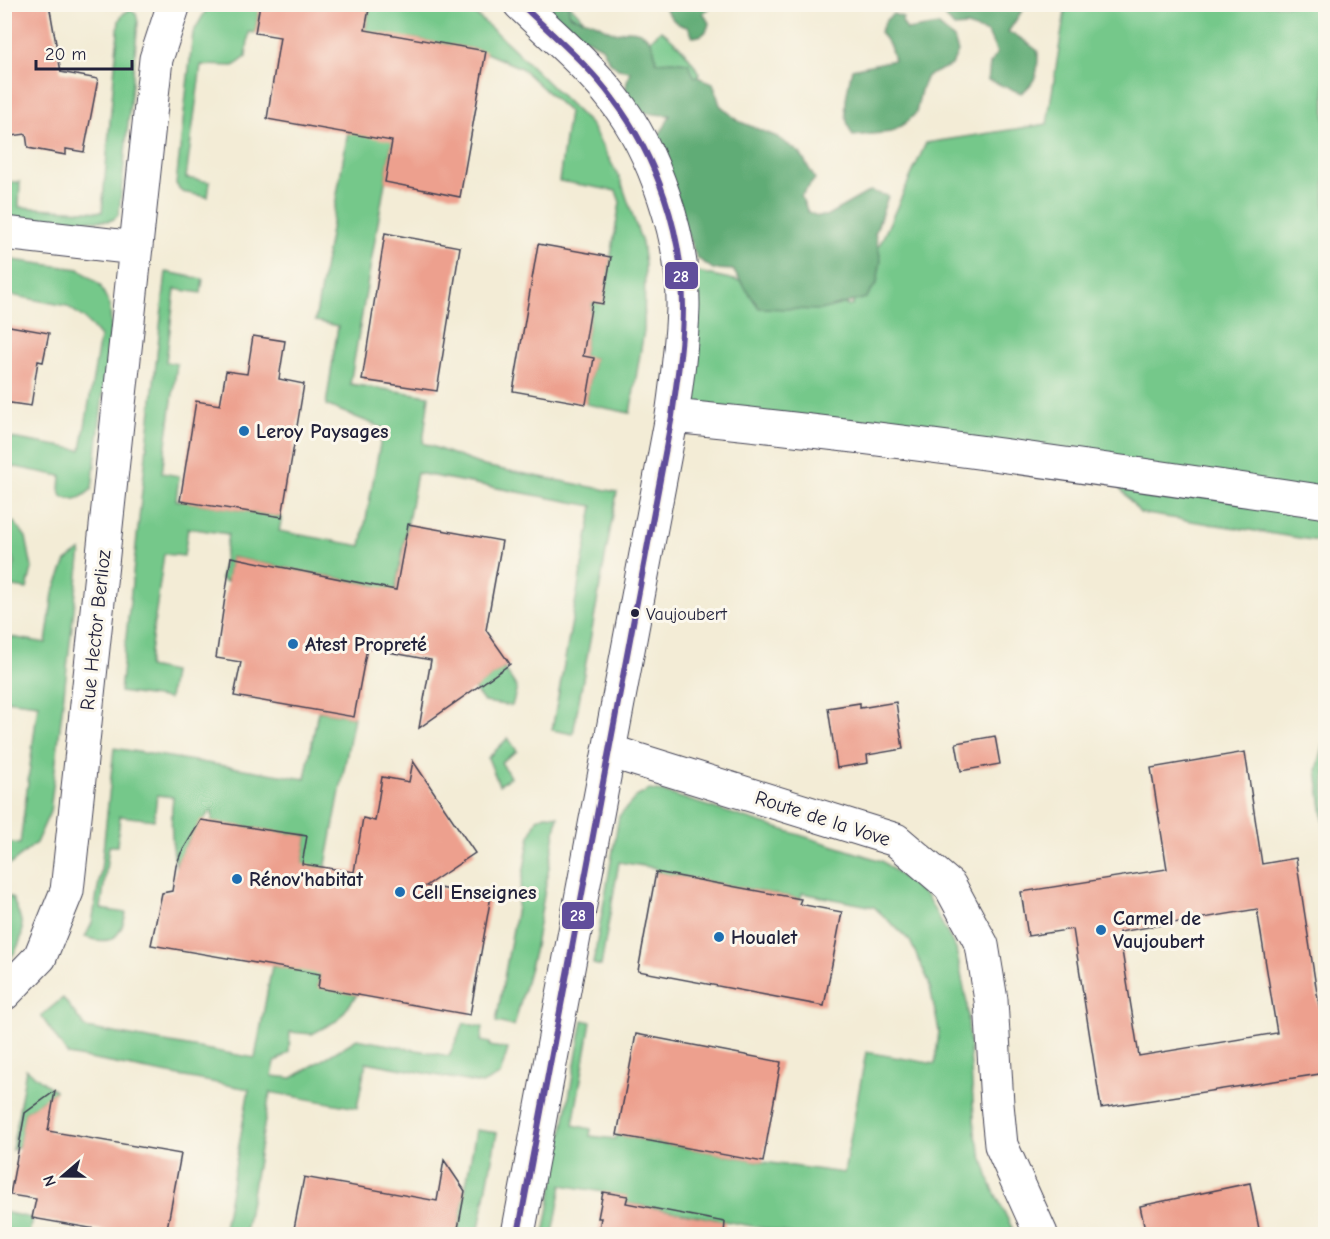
<svg xmlns="http://www.w3.org/2000/svg" width="1330" height="1239" font-family="'Comic Neue',sans-serif">
  <style>
    .green { fill: #75c88a; stroke: #4c7562; stroke-width: 1.5 }
    .forest { fill: #60ac76; stroke: #416758; stroke-width: 1.5 }
    .building { fill: #eda08e; fill-rule: evenodd }
    .lines { fill: none; stroke-linecap: round; stroke-linejoin: round }
    .minor-casing { stroke: #414052; stroke-width: 35 }
    .minor { stroke: #fff; stroke-width: 33 }
    .bus-1-casing { stroke: #fbf7ec; stroke-width: 10 }
    .bus-1 { stroke: #614e9b; stroke-width: 6 }
    .poi-dot { fill: #1f6fb2; stroke: #fbf7ec; stroke-width: 2 }
    .bus-dot { fill: #22223b; stroke: #fbf7ec; stroke-width: 2 }
    .labels { text-anchor: middle; stroke-width: 6; stroke-linejoin: round; paint-order: stroke }
    .bus-label { font-size: 18px; fill: #22223b; stroke: #fbf7ec; text-anchor: start }
    .poi-label { font-size: 20px; font-weight: bold; fill: #22223b; stroke: #fbf7ec; text-anchor: start }
    .street-label { font-size: 20px; fill: #22223b; stroke: #fbf7ec }
    .line-badge { stroke: #fbf7ec; stroke-width: 2 }
    .badge-label { font-size: 16px; text-anchor: middle; font-weight: bold; fill: #fff }
  </style>
  <rect width="100%" height="100%" fill="#fbf7ec"/>
  <filter id="ink" filterUnits="userSpaceOnUse"><feTurbulence type="fractalNoise" baseFrequency=".0167" numOctaves="2"/><feDisplacementMap in="SourceGraphic" scale="12" xChannelSelector="R" yChannelSelector="G"/><feConvolveMatrix kernelMatrix="1 2 1 2 8 2 1 2 1" color-interpolation-filters="sRGB"/></filter>
  <filter id="wash" filterUnits="userSpaceOnUse"><feTurbulence type="fractalNoise" baseFrequency=".008" numOctaves="4" result="noise"/><feDisplacementMap in="SourceGraphic" scale="24" xChannelSelector="R" yChannelSelector="G"/><feGaussianBlur stdDeviation="1.35" result="paint"/><feColorMatrix in="noise" values="0 0 0 0 0 0 0 0 0 0 0 0 0 0 0 0 0 1.4 0 .05"/><feComposite in="paint" operator="in"/></filter>
  <g filter="url(#wash)">
    <rect width="100%" height="100%" fill="#f3ecd6"/>
    <path class="green" d="M 209,5 L 260,5 L 255,33 L 249,32 L 246,57 L 234,66 L 201,65 L 186,178 L 210,182 L 208,197 L 182,192 L 176,184 L 193,33 Z
      M 370,5 L 465,5 L 511,46 L 591,125 L 621,181 L 642,243 L 645,265 L 644,331 L 630,413 L 586,404 L 594,358 L 583,356 L 592,302 L 603,303 L 620,202 L 616,191 L 559,181 L 569,112 L 521,68 L 479,50 L 410,38 L 350,384 L 429,396 L 423,443 L 484,466 L 617,492 L 573,734 L 552,730 L 593,506 L 417,473 L 387,635 L 377,586 L 231,557 L 227,582 L 221,579 L 228,534 L 188,528 L 184,556 L 164,554 L 148,667 L 173,672 L 169,699 L 120,692 L 166,272 L 203,279 L 201,293 L 175,289 L 166,362 L 177,364 L 162,473 L 179,476 L 176,500 L 282,517 L 279,531 L 361,546 L 383,428 L 326,405 L 338,326 L 315,321 Z
      M 560,5 L 570,5 L 625,64 L 661,30 C 677,43 690,55 699,74 L 693,86 L 624,64 L 612,51 Z
      M 1066,5 L 1325,5 L 1325,542 L 1140,513 L 1105,469 L 672,416 L 680,268 L 852,306 L 926,143 L 1047,124 Z
      M 130,10 L 136,14 L 138,22 L 119,214 L 114,219 L 109,221 L 8,218 L 5,215 L 5,186 L 9,182 L 20,182 L 19,207 L 102,212 L 119,20 L 124,13 Z
      M 5,259 L 79,269 L 100,285 L 110,306 L 111,325 L 92,489 C 81,498 77,502 62,497 L 60,490 L 61,476 L 5,465 L 5,437 L 81,450 L 100,337 L 85,319 L 67,306 L 5,294 Z
      M 14,522 L 26,537 L 32,568 L 27,589 L 7,586 L 5,604 L 5,575 L 13,570 L 15,562 L 5,547 L 5,528 Z
      M 81,550 L 50,812 L 36,843 L 11,864 L 5,865 L 5,842 L 20,844 L 38,704 L 5,700 L 5,636 L 46,643 L 53,593 L 66,561 Z
      M 504,668 L 517,688 L 512,706 L 484,702 L 474,689 Z
      M 318,711 L 354,717 L 325,870 L 339,870 L 318,987 L 357,995 L 338,1020 L 312,1034 L 290,1032 L 289,1052 L 275,1062 L 272,1076 L 292,1078 L 357,1039 L 449,1056 L 464,1023 L 483,1027 L 481,1041 L 490,1043 L 490,1046 L 508,1049 L 500,1075 L 482,1084 L 366,1062 L 357,1108 L 270,1092 L 245,1234 L 223,1234 L 249,1089 L 68,1055 L 41,1016 L 63,998 L 86,1028 L 255,1058 L 272,966 L 284,968 L 307,836 L 212,822 L 212,810 C 196,827 184,844 176,866 C 171,842 170,822 173,797 L 157,795 L 154,820 L 120,816 L 117,846 L 109,846 L 101,909 L 126,913 C 121,938 111,946 85,937 L 92,923 L 101,870 L 114,748 L 305,779 Z
      M 508,738 L 517,751 L 501,762 L 510,777 L 499,785 L 488,758 Z
      M 1325,740 L 1325,832 L 1317,770 Z
      M 649,790 L 663,792 L 882,861 L 927,897 L 956,949 L 967,1003 L 975,1133 L 991,1185 L 1015,1234 L 794,1234 L 626,1203 L 627,1196 L 562,1185 L 553,1234 L 544,1234 L 583,1020 L 591,1022 L 573,1125 L 591,1129 L 590,1136 L 615,1139 L 617,1135 L 763,1162 L 844,1173 L 866,1052 L 935,1064 L 939,1031 L 929,982 L 910,941 L 874,907 L 802,893 L 801,899 L 656,872 L 656,868 L 619,862 L 601,966 L 593,964 L 619,816 L 636,797 Z
      M 545,815 L 558,816 L 534,952 L 514,1026 L 496,1022 L 530,836 L 537,819 Z
      M 5,896 L 12,897 C 27,931 26,936 5,967 Z
      M 26,1069 L 55,1091 L 25,1113 L 19,1146 L 12,1150 Z
      M 476,1130 L 497,1133 L 478,1234 L 457,1234 Z
      M 4,1212 L 32,1218 L 29,1234 L 5,1234 Z"/>
    <path class="forest" d="M 535,5 L 568,5 L 570,15 C 579,20 589,19 597,24 C 603,27 608,31 614,32 C 621,34 622,31 628,30 C 649,30 655,45 656,62 L 672,61 L 688,63 L 694,76 L 713,83 L 720,105 L 738,121 L 777,137 L 800,153 L 815,179 L 801,196 L 808,212 L 817,216 L 826,216 L 870,191 L 888,196 L 875,234 L 881,260 L 877,283 L 866,298 L 820,310 L 759,308 L 733,270 L 713,269 L 697,258 L 684,227 L 653,143 L 665,126 L 670,115 C 653,115 625,113 626,90 C 626,84 628,77 630,71 L 618,69 L 609,61 L 602,47 L 569,30 Z
      M 663,5 L 708,5 L 708,9 L 703,13 L 709,23 C 707,33 703,36 693,37 L 688,27 C 673,25 670,15 663,5 Z
      M 939,5 L 1026,5 L 1008,32 L 1022,39 L 1038,51 C 1038,70 1038,82 1021,93 L 988,80 L 990,64 L 997,53 L 988,33 L 967,26 L 954,27 L 940,11 Z
      M 893,14 L 903,17 L 902,22 L 907,30 L 938,25 L 954,39 L 958,52 L 952,65 L 927,76 L 921,90 L 916,113 L 908,121 L 892,132 L 853,136 C 840,114 847,93 852,69 L 894,60 L 890,46 L 880,32 L 886,20 Z"/>
    <g id="blocks">
      <path class="building" d="M 4,4 L 49,4 L 61,72 L 98,79 L 84,152 L 66,149 L 66,155 L 28,148 L 26,134 L 4,137 Z
        M 260,4 L 370,4 L 365,30 L 486,51 L 460,197 L 385,182 L 392,141 L 267,119 L 280,37 L 255,33 Z
        M 385,233 L 460,247 L 437,391 L 362,380 Z
        M 538,244 L 611,257 L 603,304 L 592,302 L 583,356 L 594,358 L 586,404 L 513,391 Z
        M 4,325 L 49,333 L 43,362 L 38,361 L 31,406 L 4,402 Z
        M 253,336 L 285,341 L 279,379 L 304,384 L 282,517 L 180,501 L 196,401 L 220,405 L 226,371 L 247,374 Z
        M 408,524 L 502,541 L 486,630 L 510,664 L 419,728 L 431,660 L 367,648 L 354,717 L 234,696 L 241,662 L 216,658 L 231,557 L 396,590 Z
        M 896,702 L 903,749 L 867,755 L 868,763 L 837,768 L 828,708 L 860,703 L 860,708 Z
        M 995,736 L 1000,764 L 961,771 L 956,743 Z
        M 1245,752 L 1262,864 L 1296,858 L 1326,1051 L 1326,1073 L 1101,1108 L 1073,929 L 1028,936 L 1021,892 L 1167,869 L 1151,768 ZM 1257,909 L 1277,1033 L 1139,1056 L 1119,932 Z
        M 413,761 L 475,853 L 426,886 L 491,896 L 470,1015 L 318,988 L 320,974 L 151,945 L 162,893 L 172,891 L 176,866 L 181,853 L 201,820 L 307,836 L 302,864 L 354,872 L 363,818 L 375,821 L 382,777 L 409,782 Z
        M 656,872 L 801,899 L 799,904 L 842,912 L 824,1006 L 638,971 Z
        M 636,1034 L 781,1062 L 763,1162 L 617,1135 Z
        M 55,1091 L 48,1131 L 181,1154 L 166,1234 L 124,1234 L 32,1218 L 36,1199 L 10,1195 L 25,1113 Z
        M 444,1160 L 465,1191 L 457,1234 L 293,1234 L 304,1177 L 437,1201 Z
        M 1250,1183 L 1260,1234 L 1146,1234 L 1140,1206 Z
        M 603,1192 L 628,1196 L 626,1203 L 725,1222 L 724,1234 L 598,1234 L 601,1218 L 598,1218 Z"/>
    </g>
  </g>
  <g filter="url(#ink)">
    <use href="#blocks" fill-opacity="0" stroke="#414052" stroke-width="1.5"/>
    <g class="lines">
      <g class="minor-casing">
        <path id="minor" d="M 4,233 L 136,248
          M 672,416 C 891,437 1108,470 1326,502
          M 609,751 L 896,840 L 950,886 L 982,945 L 991,1000 L 997,1104 L 1001,1145 L 1041,1234
          M 4,994 L 40,957 L 67,891 L 156,59 L 174,4
          M 518,1234 L 672,416 C 677,380 682,344 683,307 C 684,240 655,151 613,98 C 587,64 551,34 520,4"/>
      </g>
      <use href="#minor" class="minor"/>
      <g class="bus-1-casing">
        <path id="bus-1" d="M 518,1234 L 672,416 C 677,380 683,343 683,307 C 683,234 657,157 613,99 C 587,63 552,35 521,4"/>
      </g>
      <use href="#bus-1" class="bus-1"/>
    </g>
  </g>
  <g class="poi-dot">
    <circle cx="244" cy="431" r="6"/>
    <circle cx="293" cy="644" r="6"/>
    <circle cx="237" cy="879" r="6"/>
    <circle cx="400" cy="892" r="6"/>
    <circle cx="1101" cy="930" r="6"/>
    <circle cx="719" cy="937" r="6"/>
  </g>
  <circle class="bus-dot" cx="635" cy="613" r="5"/>
  <g class="labels">
    <g class="bus-label">
      <text x="646" y="620">Vaujoubert</text>
    </g>
    <g class="poi-label">
      <text x="256" y="438">Leroy Paysages</text>
      <text x="305" y="651">Atest Propreté</text>
      <text x="249" y="886">Rénov'habitat</text>
      <text x="412" y="899">Cell Enseignes</text>
      <text x="1113" y="925">Carmel de<tspan x="1113" dy="23">Vaujoubert</tspan></text>
      <text x="731" y="944">Houalet</text>
    </g>
    <g class="street-label">
      <text transform="translate(95 630) rotate(-84)" y="7">Rue Hector Berlioz</text>
      <text transform="translate(823 818) rotate(18)" y="7">Route de la Vove</text>
    </g>
  </g>
  <g class="line-badge">
    <rect x="664" y="261" width="35" height="29" rx="6" fill="#614e9b"/>
    <rect x="561" y="901" width="34" height="29" rx="6" fill="#614e9b"/>
  </g>
  <g class="badge-label">
    <text x="681" y="282">28</text>
    <text x="578" y="921">28</text>
  </g>
  <rect width="1330" height="1239" fill="none" stroke="#fbf7ec" stroke-width="24"/>
  <g transform="translate(63 1176) rotate(250)" stroke="#fbf7ec" stroke-width="4.5" paint-order="stroke">
  <path d="M0-4.5L10 22L0 15L-10 22Z" fill="#22223b"/>
  <text y="-9" font-size="16" font-weight="bold" text-anchor="middle" fill="#22223b">N</text>
  </g>
  <path d="M36 60v9h96v-9" fill="none" stroke="#22223b" stroke-width="3"/>
  <text x="45" y="60" font-size="18" fill="#22223b" stroke="#fbf7ec" stroke-width="4.5" paint-order="stroke">20 m</text>
</svg>
